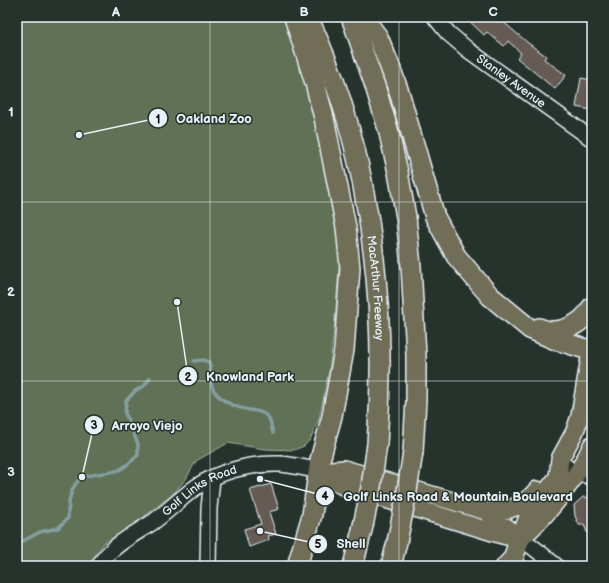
<svg xmlns="http://www.w3.org/2000/svg" width="609" height="583" font-family="'Balsamiq Sans',sans-serif">
  <style>
    .green { fill: #607154; stroke: #a4b1a6 }
    .lines { fill: none; stroke-linecap: round; stroke-linejoin: round }
    .stream { stroke: #859ea2; stroke-width: 3.5 }
    .building { fill: #665a54; stroke: #e8f1f8 }
    .street-casing { stroke: #e8f1f8; stroke-width: 14 }
    .secondary-casing { stroke: #e8f1f8; stroke-width: 18 }
    .primary-casing { stroke: #e8f1f8; stroke-width: 20 }
    .highway-casing { stroke: #e8f1f8; stroke-width: 22 }
    .street { stroke: #26332d; stroke-width: 11 }
    .secondary { stroke: #26332d; stroke-width: 15 }
    .primary { stroke: #716e59; stroke-width: 17 }
    .highway { stroke: #716e59; stroke-width: 19 }
    .highway-bridge-casing { stroke: #e8f1f8; stroke-width: 22; stroke-linecap: butt }
    .highway-bridge { stroke: #716e59; stroke-width: 19 }
    .grid { fill: none; stroke: #e8f1f8; stroke-width: 1; stroke-opacity: 0.55 }
    .labels { text-anchor: middle; stroke-width: 3; stroke-linejoin: round; paint-order: stroke }
    .street-label { font-size: 12px; fill: #e8f1f8; stroke: #26332d }
    .leader { fill: none; stroke: #e8f1f8; stroke-width: 1.5 }
    .callout-dot { fill: #e8f1f8; stroke: #26332d; stroke-width: 1.5 }
    .mark-label { font-size: 12px; text-anchor: middle; font-weight: bold; fill: #111 }
    .callout-label { font-size: 13px; text-anchor: middle; font-weight: bold; fill: #e8f1f8; stroke: #26332d; stroke-width: 3; stroke-linejoin: round; paint-order: stroke }
    .neatline { fill: none; stroke: #e8f1f8; stroke-width: 1.5 }
    .grid-label { font-size: 13px; text-anchor: middle; font-weight: bold; fill: #e8f1f8 }
  </style>
  <rect width="100%" height="100%" fill="#26332d"/>
  <filter id="ink" filterUnits="userSpaceOnUse"><feTurbulence type="fractalNoise" baseFrequency=".025" numOctaves="2"/><feDisplacementMap in="SourceGraphic" scale="8" xChannelSelector="R" yChannelSelector="G"/><feConvolveMatrix kernelMatrix="1 2 1 2 8 2 1 2 1" color-interpolation-filters="sRGB"/></filter>
  <g filter="url(#ink)">
    <path class="green" d="M 17,17 L 283,17 L 306,81 L 334,203 L 340,255 L 335,320 L 329,372 L 319,419 L 310,440 L 304,446 L 294,450 L 265,449 L 228,443 L 196,461 L 186,479 L 173,494 L 127,530 L 105,542 L 97,552 L 90,566 L 17,566 Z"/>
    <g class="lines">
      <path class="stream" d="M 194,361 L 203,360 L 209,362 C 212,370 209,380 213,389 C 220,401 236,408 250,410 C 256,411 262,411 267,416 C 271,419 271,428 273,433
        M 17,547 L 21,542 L 40,532 L 58,528 L 68,518 C 68,505 69,486 82,478 C 90,473 109,474 119,470 C 127,466 132,461 138,455 L 138,444 L 125,413 L 126,401 L 135,391 L 144,386 L 150,378"/>
    </g>
    <path class="building" d="M 465,17 L 492,17 L 498,22 L 500,19 L 528,43 L 546,56 L 544,59 L 566,75 L 555,89 L 517,58 L 521,53 L 508,41 L 504,46 L 487,32 L 484,35 Z
      M 581,78 L 592,80 L 591,110 L 576,107 Z
      M 271,484 L 279,509 L 269,512 L 276,534 L 268,536 L 269,540 L 249,547 L 244,529 L 261,524 L 250,490 Z
      M 583,497 L 591,498 L 591,500 L 592,500 L 592,544 L 584,525 L 579,525 L 575,516 L 574,505 Z"/>
    <g class="lines">
      <g class="street-casing">
        <path id="street" d="M 560,459 L 577,473 L 592,480"/>
      </g>
      <g class="secondary-casing">
        <g id="secondary">
          <path id="s1" d="M 435,17 L 448,33 L 468,50 L 592,139"/>
          <path d="M 520,538 L 534,548 L 556,566"/>
          <path id="s2" d="M 99,566 C 110,546 135,534 153,522 C 168,511 181,498 196,487 C 219,471 252,463 280,464 C 293,465 306,468 319,471"/>
          <path d="M 208,566 L 209,508 L 212,479"/>
        </g>
      </g>
      <g class="primary-casing">
        <path id="primary" d="M 319,471 L 344,469 L 486,511 L 520,538
          M 319,471 L 343,486 L 502,535 L 516,538
          M 486,511 C 507,513 524,506 537,490
          M 520,538 L 529,514 L 558,477 L 560,459 L 575,431 L 580,416 L 592,346
          M 521,538 C 547,516 579,476 592,445"/>
      </g>
      <g class="highway-casing">
        <g id="highway">
          <path d="M 294,17 L 315,83 L 324,118 L 346,227 L 350,268 L 344,350 L 332,416 L 320,460 L 312,515 L 297,566"/>
          <path id="s3" d="M 308,17 C 332,69 351,125 362,181 C 379,267 384,357 377,444"/>
          <path d="M 351,17 L 375,86 L 388,129 L 398,172 L 406,217 L 411,266 L 416,355 L 416,400 L 413,452"/>
          <path d="M 363,17 L 378,37 L 389,64 L 400,95 L 435,217 L 456,256 L 490,296 L 530,329 L 556,340 L 592,351"/>
          <path d="M 539,328 C 559,337 583,324 592,307"/>
          <path d="M 353,566 L 363,526"/>
          <path d="M 391,566 L 397,542"/>
          <path d="M 506,566 L 513,559 L 520,538"/>
        </g>
      </g>
      <use href="#street" class="street"/>
      <use href="#secondary" class="secondary"/>
      <use href="#primary" class="primary"/>
      <use href="#highway" class="highway"/>
      <g class="highway-bridge-casing">
        <path id="highway-bridge" d="M 363,526 L 371,487 L 377,444
          M 397,542 L 406,497 L 413,452"/>
      </g>
      <use href="#highway-bridge" class="highway-bridge"/>
    </g>
  </g>
  <path class="grid" d="M 210,17 L 210,566M 399,17 L 399,566M 17,202 L 592,202M 17,381 L 592,381"/>
  <g class="labels">
    <g class="street-label">
      <text dy="4" stroke="none"><textPath href="#s1" startOffset="100">Stanley Avenue</textPath></text>
      <text dy="4" stroke="none"><textPath href="#s3" startOffset="281">MacArthur Freeway</textPath></text>
      <text dy="4" stroke="none"><textPath href="#s2" startOffset="127">Golf Links Road</textPath></text>
    </g>
  </g>
  <path class="leader" d="M79 135L158 118M177 302L188 376M82 477L94 425M260 479L325 496M260 531L318 544"/>
  <g class="callout-dot">
    <circle cx="79" cy="135" r="4"/>
    <circle cx="177" cy="302" r="4"/>
    <circle cx="82" cy="477" r="4"/>
    <circle cx="260" cy="479" r="4"/>
    <circle cx="260" cy="531" r="4"/>
    <circle cx="158" cy="118" r="10"/>
    <circle cx="188" cy="376" r="10"/>
    <circle cx="94" cy="425" r="10"/>
    <circle cx="325" cy="496" r="10"/>
    <circle cx="318" cy="544" r="10"/>
  </g>
  <g class="mark-label">
    <text x="158" y="123">1</text>
    <text x="188" y="381">2</text>
    <text x="94" y="429">3</text>
    <text x="325" y="500">4</text>
    <text x="318" y="548">5</text>
  </g>
  <g class="callout-label">
    <text x="214" y="123">Oakland Zoo</text>
    <text x="250" y="381">Knowland Park</text>
    <text x="147" y="430">Arroyo Viejo</text>
    <text x="458" y="501">Golf Links Road &amp; Mountain Boulevard</text>
    <text x="351" y="548">Shell</text>
  </g>
  <rect width="609" height="583" fill="none" stroke="#26332d" stroke-width="44"/>
  <rect x="22" y="22" width="565" height="539" class="neatline"/>
  <g class="grid-label">
    <text x="116" y="16">A</text>
    <text x="304" y="16">B</text>
    <text x="493" y="16">C</text>
    <text x="11" y="116">1</text>
    <text x="11" y="296">2</text>
    <text x="11" y="476">3</text>
  </g>
</svg>
